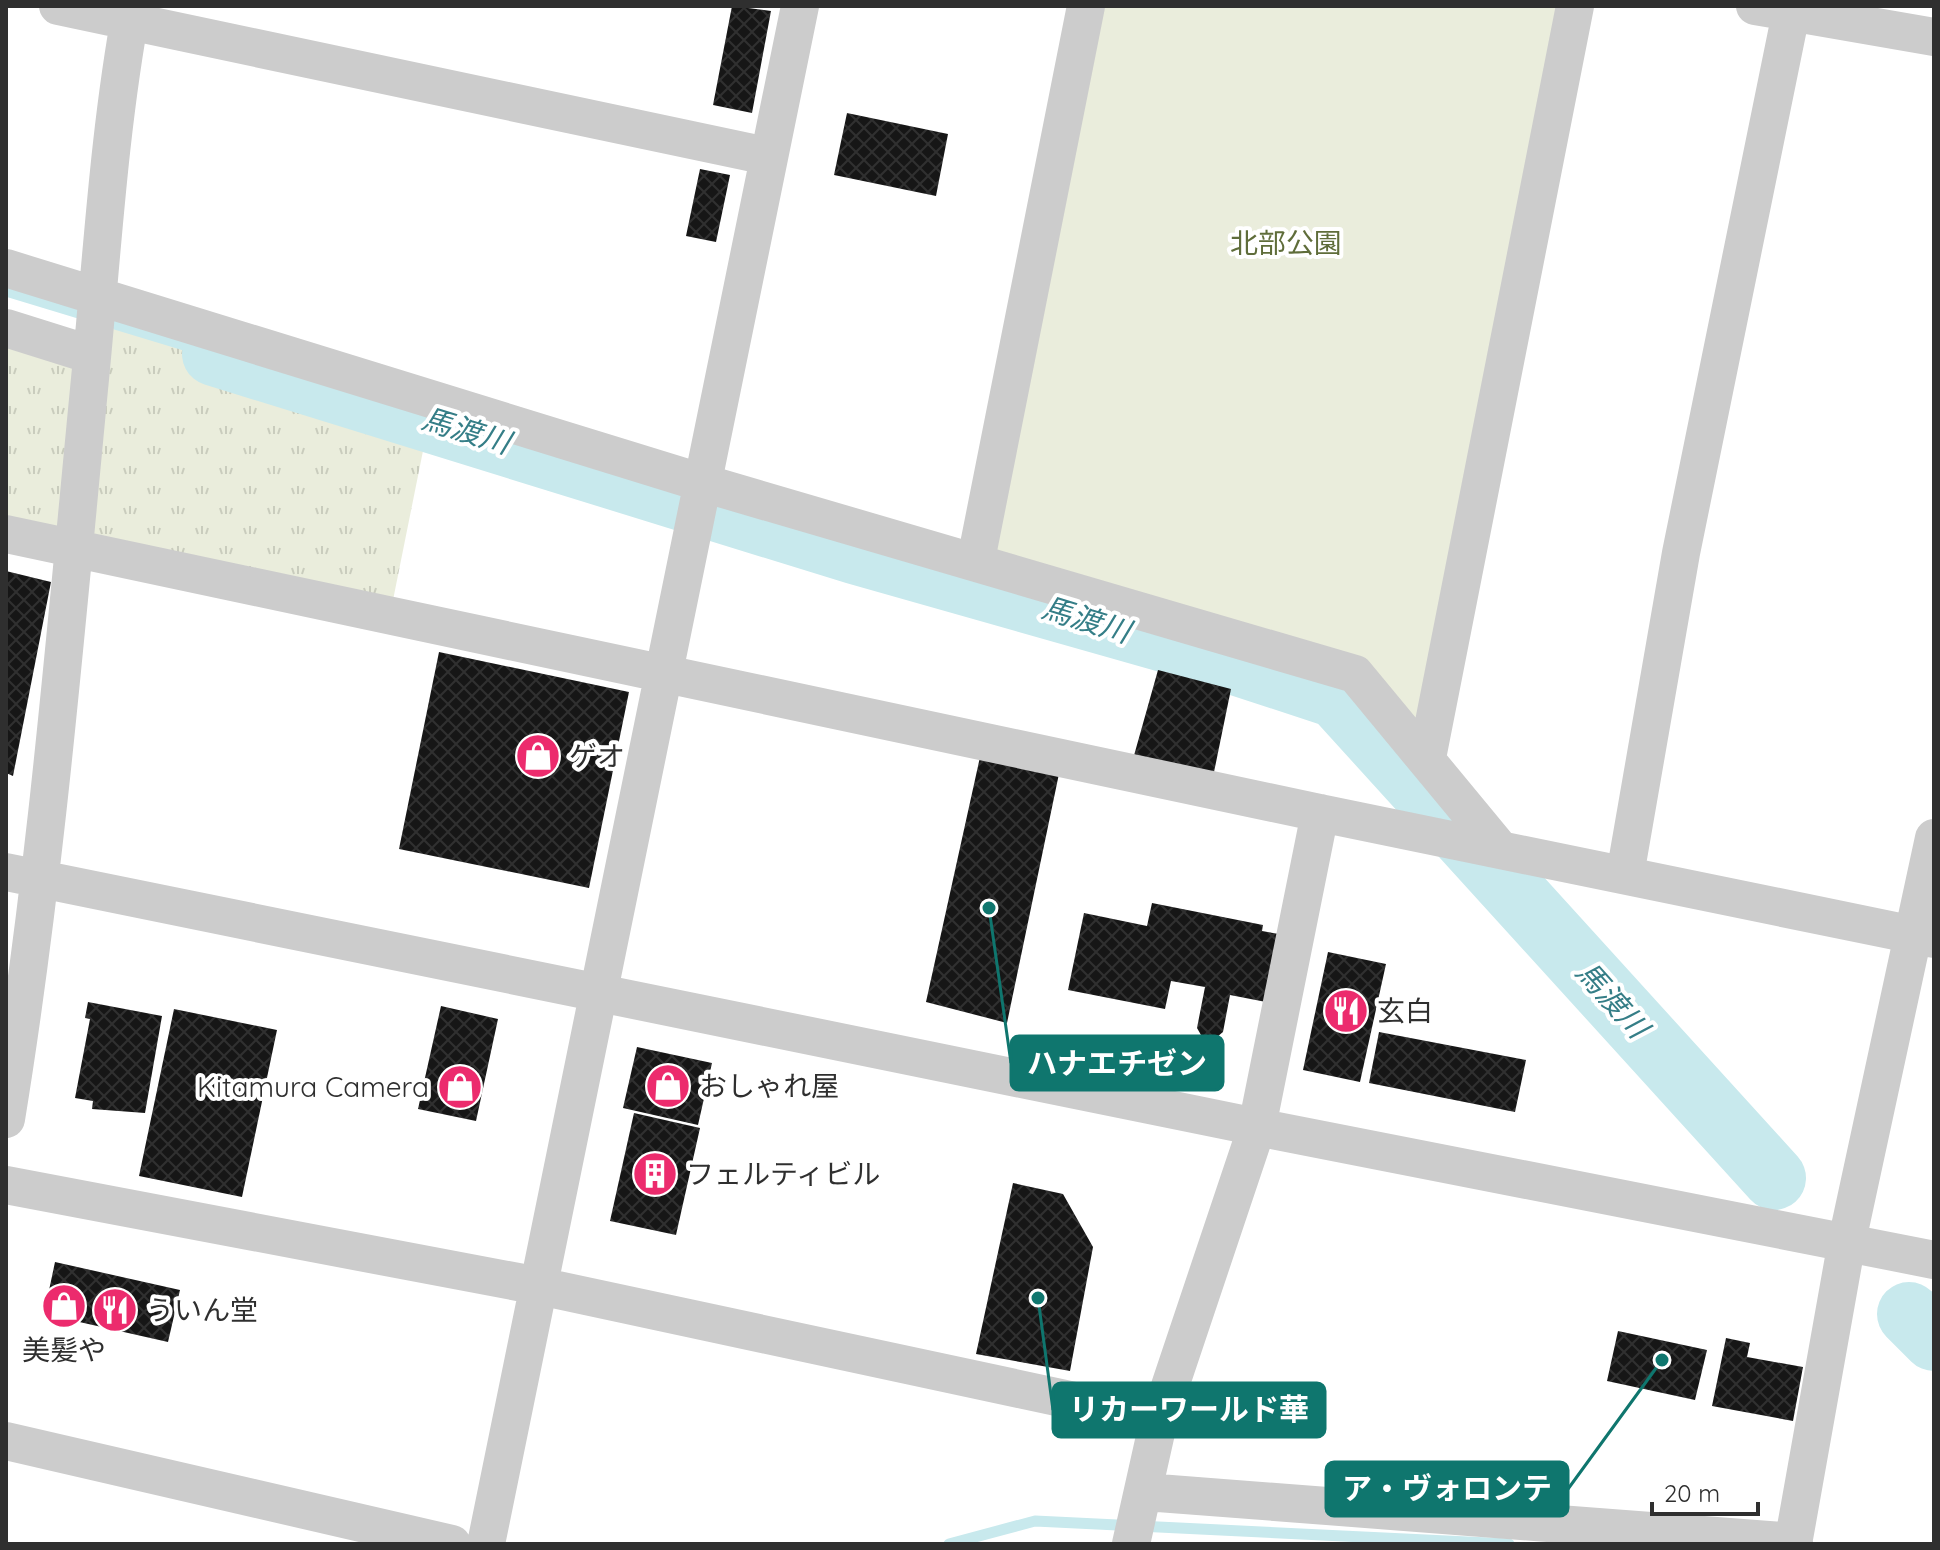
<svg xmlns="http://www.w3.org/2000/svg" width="1940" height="1550" font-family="Quicksand,'Noto Sans JP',sans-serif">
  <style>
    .grass { fill: url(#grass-tufts) }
    .park { fill: #eaeddc }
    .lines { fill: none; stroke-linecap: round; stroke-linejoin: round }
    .stream { stroke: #c8e9ed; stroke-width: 11 }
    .river { stroke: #c8e9ed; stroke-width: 64 }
    .building { fill: url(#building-cross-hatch) }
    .minor { stroke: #ccc; stroke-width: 38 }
    .labels { text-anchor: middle; stroke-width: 8; stroke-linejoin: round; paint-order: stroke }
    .park-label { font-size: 28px; fill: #5f6d3a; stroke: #fff }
    .poi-label { font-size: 28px; fill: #2f2f2f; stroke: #fff; text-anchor: start }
    .water-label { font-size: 30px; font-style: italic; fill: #357e87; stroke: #fff }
    .leader { fill: none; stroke: #0f766e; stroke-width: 3 }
    .callout-dot { fill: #0f766e; stroke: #fff; stroke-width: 3 }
    .callout { fill: #0f766e; stroke: #0f766e; stroke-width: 3 }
    .callout-label { font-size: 30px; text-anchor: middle; font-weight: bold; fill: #fff }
  </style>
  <defs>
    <pattern id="grass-tufts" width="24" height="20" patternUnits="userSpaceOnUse" patternTransform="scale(2)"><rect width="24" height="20" fill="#eaeddc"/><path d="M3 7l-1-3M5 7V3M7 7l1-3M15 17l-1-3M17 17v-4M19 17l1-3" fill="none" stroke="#c9ccbd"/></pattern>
    <pattern id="building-cross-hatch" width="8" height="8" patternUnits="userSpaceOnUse" patternTransform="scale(2)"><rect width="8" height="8" fill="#161616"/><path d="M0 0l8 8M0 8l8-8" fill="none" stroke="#303030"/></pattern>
  </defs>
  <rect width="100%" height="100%" fill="#fff"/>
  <path class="grass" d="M 96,318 L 427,431 L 391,610 L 6,533 L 6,328 L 88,354 Z"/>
  <path class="park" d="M 1091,6 L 1575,6 L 1425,751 L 1357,671 L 982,555 Z"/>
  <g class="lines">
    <path class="stream" d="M 6,291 L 214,354
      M 949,1544 L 1035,1521 L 1509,1544"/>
    <path class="river" d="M 214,354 L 854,552 L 1171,642 L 1336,696 L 1774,1178
      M 1909,1314 L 1934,1339"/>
  </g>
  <path class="building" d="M 732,6 L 771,11 L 752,113 L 713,105 Z
    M 847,113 L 948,134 L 936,196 L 834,175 Z
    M 700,169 L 730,175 L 716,242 L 686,236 Z
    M 6,571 L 51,582 L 13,776 L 6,773 Z
    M 439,652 L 629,692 L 589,888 L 399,849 Z
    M 1158,670 L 1231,689 L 1213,777 L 1133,759 Z
    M 980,757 L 1060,769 L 1007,1023 L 926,1002 Z
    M 1152,903 L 1263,925 L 1262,931 L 1279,934 L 1266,1002 L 1230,995 L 1223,1032 L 1217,1037 L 1201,1035 L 1197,1028 L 1205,987 L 1171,981 L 1165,1009 L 1068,990 L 1084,913 L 1147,926 Z
    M 1328,952 L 1386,964 L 1360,1082 L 1303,1070 Z
    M 88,1002 L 162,1016 L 145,1113 L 92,1109 L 93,1101 L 75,1098 L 90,1019 L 85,1018 Z
    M 441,1006 L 498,1019 L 476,1121 L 418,1109 Z
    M 174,1009 L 277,1030 L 242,1197 L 139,1176 Z
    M 1379,1032 L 1526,1060 L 1515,1112 L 1369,1083 Z
    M 637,1047 L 712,1063 L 698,1125 L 623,1108 Z
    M 634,1113 L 700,1128 L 676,1235 L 610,1221 Z
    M 1013,1183 L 1063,1194 L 1093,1247 L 1070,1371 L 976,1354 Z
    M 55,1262 L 180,1290 L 168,1342 L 44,1314 Z
    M 1618,1331 L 1707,1350 L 1695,1400 L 1607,1381 Z
    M 1726,1338 L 1750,1343 L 1747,1357 L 1803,1367 L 1793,1421 L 1712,1406 Z"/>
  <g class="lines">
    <path class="minor" d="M 58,6 L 767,156
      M 1755,6 L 1934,37
      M 6,268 L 703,483 L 1355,674 L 1499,848
      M 6,328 L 92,355
      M 6,534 L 1320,813 L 1934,939
      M 976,560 L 1086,6
      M 1427,758 L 1575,6
      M 6,872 L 1257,1127 L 1934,1260
      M 1625,875 L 1681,553 L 1791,13
      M 6,1119 C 46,874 66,626 90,379 C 102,255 109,129 132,6
      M 6,1185 L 539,1286 L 1159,1419
      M 6,1441 L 452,1544
      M 1145,1492 L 1794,1542
      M 486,1544 L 800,6
      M 1131,1544 L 1159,1419 L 1257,1127 L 1320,813
      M 1793,1544 L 1847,1241 L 1934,838"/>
  </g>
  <defs>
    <g id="shop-disc" transform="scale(2.3)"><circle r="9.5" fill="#ec2b6d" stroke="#fff"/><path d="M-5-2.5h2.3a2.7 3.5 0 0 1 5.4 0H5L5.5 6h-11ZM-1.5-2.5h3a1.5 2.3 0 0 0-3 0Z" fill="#fff"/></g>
    <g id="restaurant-disc" transform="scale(2.3)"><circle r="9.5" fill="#ec2b6d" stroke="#fff"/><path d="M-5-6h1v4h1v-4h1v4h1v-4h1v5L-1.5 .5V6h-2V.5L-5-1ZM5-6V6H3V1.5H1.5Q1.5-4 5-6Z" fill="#fff"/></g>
    <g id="building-disc" transform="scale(2.3)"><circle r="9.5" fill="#ec2b6d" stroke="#fff"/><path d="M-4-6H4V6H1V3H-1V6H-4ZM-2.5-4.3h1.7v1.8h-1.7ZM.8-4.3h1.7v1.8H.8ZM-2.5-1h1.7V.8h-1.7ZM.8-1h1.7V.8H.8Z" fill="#fff"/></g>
  </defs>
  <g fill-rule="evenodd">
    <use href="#shop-disc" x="538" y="756"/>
    <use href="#restaurant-disc" x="1346" y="1011"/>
    <use href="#shop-disc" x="668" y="1086"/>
    <use href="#shop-disc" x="460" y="1087"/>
    <use href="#building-disc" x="655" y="1174"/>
    <use href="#shop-disc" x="64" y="1306"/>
    <use href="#restaurant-disc" x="115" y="1310"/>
  </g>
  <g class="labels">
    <g class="park-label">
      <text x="1286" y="253">北部公園</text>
    </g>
    <g class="poi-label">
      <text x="569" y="766">ゲオ</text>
      <text x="1377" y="1021">玄白</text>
      <text x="699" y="1096">おしゃれ屋</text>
      <text x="429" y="1097" text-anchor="end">Kitamura Camera</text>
      <text x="686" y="1184">フェルティビル</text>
      <text x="146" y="1320">ういん堂</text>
      <text x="64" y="1360" text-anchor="middle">美髪や</text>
    </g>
    <g class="water-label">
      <text transform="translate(466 431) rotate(17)" y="10">馬渡川</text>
      <text transform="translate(1086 620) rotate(17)" y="10">馬渡川</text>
      <text transform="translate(1612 1000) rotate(48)" y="10">馬渡川</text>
    </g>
  </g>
  <path class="leader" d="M989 908L1011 1063M1038 1298L1053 1410M1662 1360L1568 1489"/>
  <g class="callout-dot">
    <circle cx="989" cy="908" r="8"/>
    <circle cx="1038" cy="1298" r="8"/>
    <circle cx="1662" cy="1360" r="8"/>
  </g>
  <g class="callout">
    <rect x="1011" y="1036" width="212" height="54" rx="8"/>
    <rect x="1053" y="1383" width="272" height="54" rx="8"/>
    <rect x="1326" y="1462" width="242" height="54" rx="8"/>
  </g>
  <g class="callout-label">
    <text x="1117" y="1074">ハナエチゼン</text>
    <text x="1189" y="1420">リカーワールド華</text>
    <text x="1447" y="1499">ア・ヴォロンテ</text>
  </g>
  <rect width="1940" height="1550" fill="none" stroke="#2f2f2f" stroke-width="16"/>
  <path d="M1652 1502v12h106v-12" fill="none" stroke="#2f2f2f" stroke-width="4"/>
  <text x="1664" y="1502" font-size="24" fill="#2f2f2f" stroke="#ffffff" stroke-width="6" paint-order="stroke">20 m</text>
</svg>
